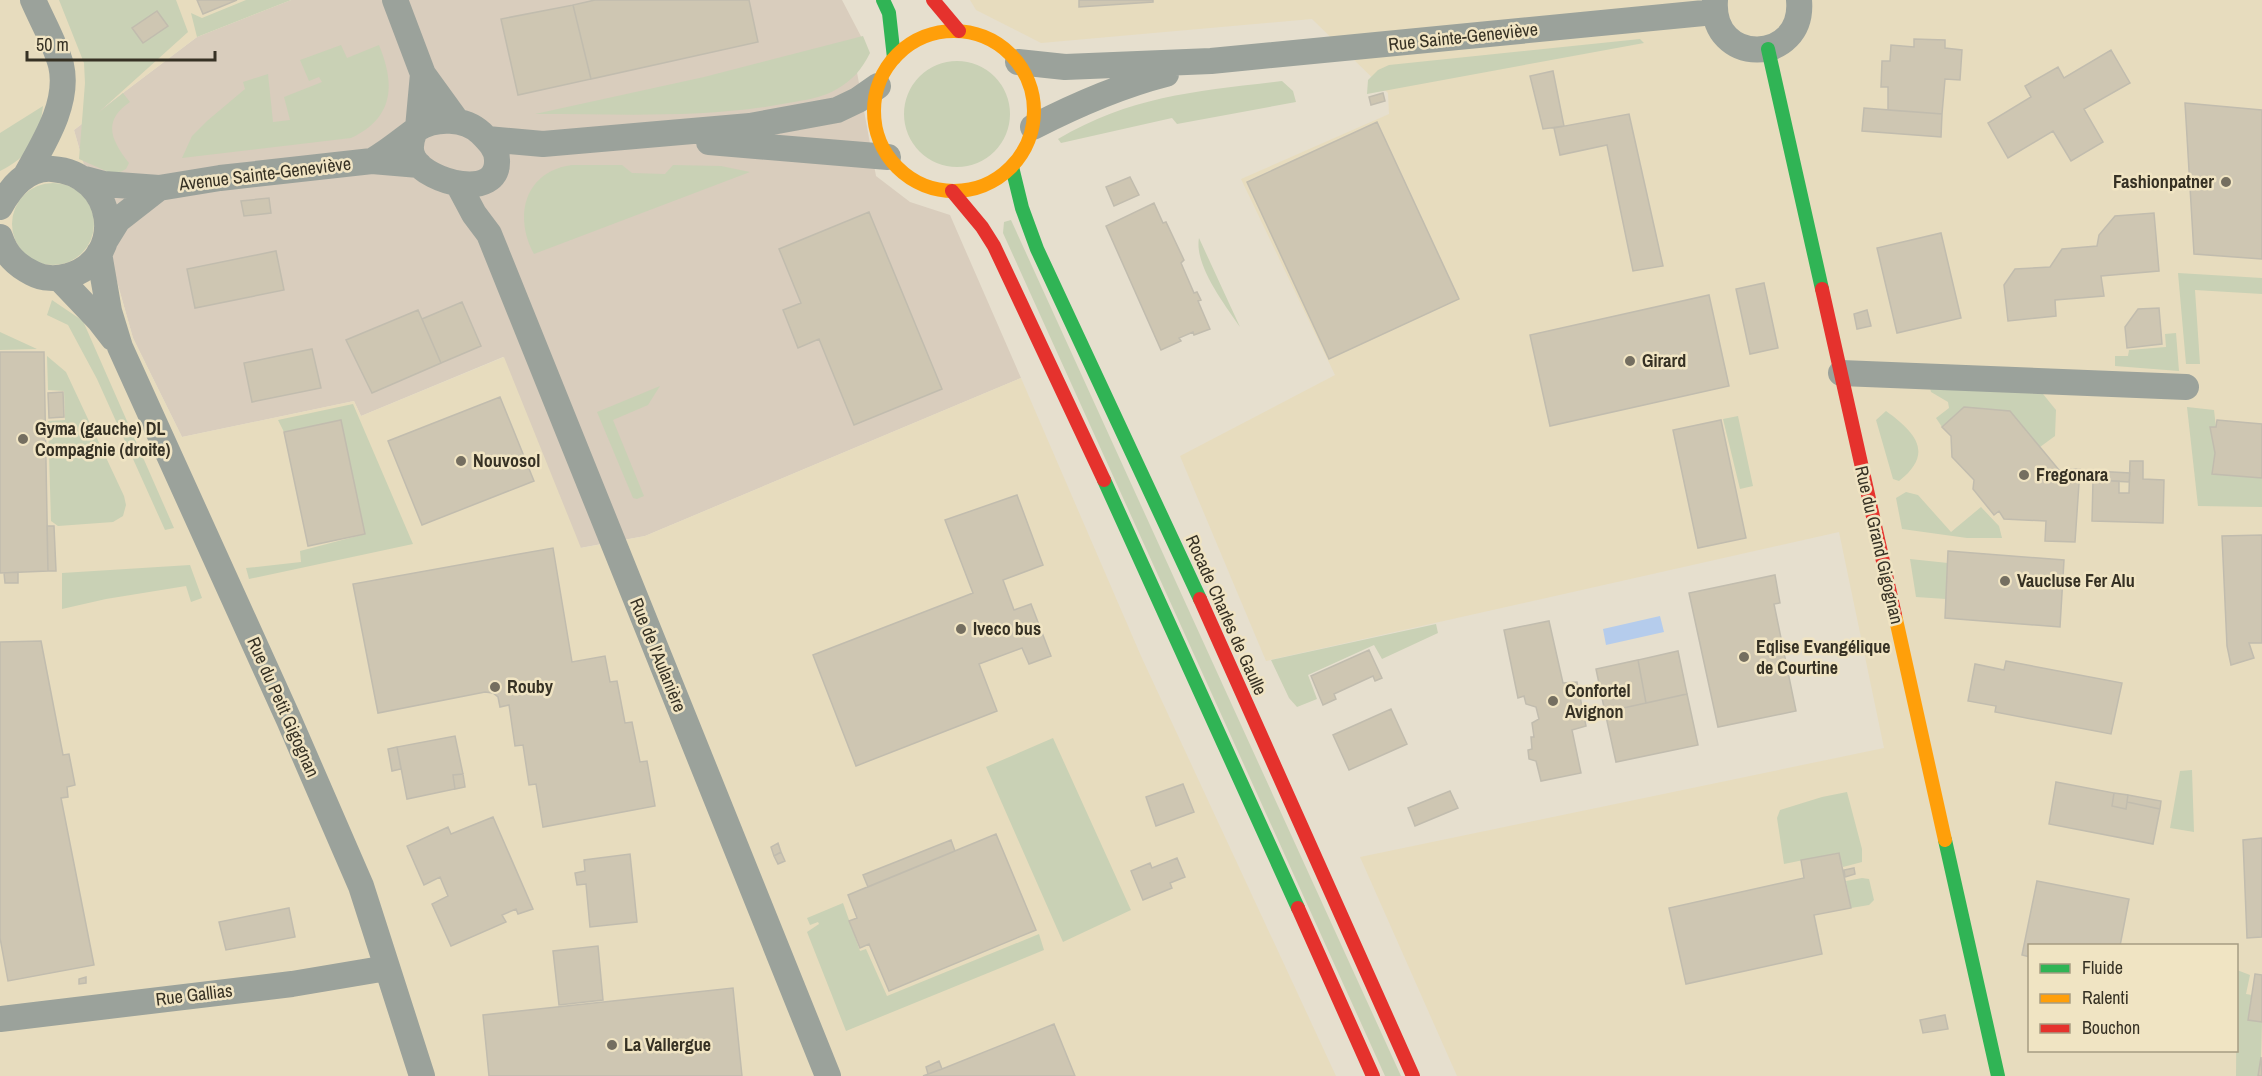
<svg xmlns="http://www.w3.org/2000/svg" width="2262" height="1076" font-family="'Archivo Narrow',sans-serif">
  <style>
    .commercial { fill: #d9cdbd }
    .built { fill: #e7dcbe; fill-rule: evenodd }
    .green { fill: #c9d1b5 }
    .water { fill: #b5ccec }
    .building { fill: #cec6b2; stroke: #c1bcae; stroke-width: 1.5 }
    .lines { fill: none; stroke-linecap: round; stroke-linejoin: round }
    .street { stroke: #9ba29b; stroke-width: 26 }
    .fast { stroke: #30b455; stroke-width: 14 }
    .slow { stroke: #ff9f0a; stroke-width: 14 }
    .jam { stroke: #e5322d; stroke-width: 14 }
    .poi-dot { fill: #746e60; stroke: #f0e4c3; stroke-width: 2 }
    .labels { text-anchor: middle; stroke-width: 5; stroke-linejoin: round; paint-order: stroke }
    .street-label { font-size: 18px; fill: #363124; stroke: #f0e4c3 }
    .poi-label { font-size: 18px; font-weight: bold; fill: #363124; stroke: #f0e4c3; text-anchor: start }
  </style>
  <rect width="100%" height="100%" fill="#e6dfce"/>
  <path class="commercial" d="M 291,0 L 842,0 L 865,44 L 856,67 L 876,176 L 910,202 L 950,215 L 1021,378 L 645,536 L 580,548 L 503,357 L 361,416 L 354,401 L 182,437 L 133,338 L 74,130 L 197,37 Z"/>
  <path class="built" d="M 0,0 L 291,0 L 197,37 L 74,130 L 133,338 L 182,437 L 354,401 L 361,416 L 504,357 L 581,548 L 645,536 L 1021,378 L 1141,656 L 1336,1076 L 0,1076 Z
    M 970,0 L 2262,0 L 2262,1076 L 1457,1076 L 1360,857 L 1884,748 L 1839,532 L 1266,661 L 1180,456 L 1335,375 L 1241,179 L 1389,114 L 1388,93 L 1312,19 L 1041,43 L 976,10 ZM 2030,946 L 2236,946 L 2236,1050 L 2030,1050 Z"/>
  <path class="green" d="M 59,0 L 176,0 L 188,32 L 98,113 L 123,93 L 130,102 C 102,121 111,140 129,163 L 126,169 L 115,175 L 79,159 L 85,83 L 84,63 Z
    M 246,0 L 291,0 L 197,37 L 191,13 L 202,18 Z
    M 863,36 L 870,53 C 862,69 853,80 837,89 C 823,98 804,100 788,103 C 706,119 619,114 535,114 L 704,77 Z
    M 1640,39 L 1644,43 L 1367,94 L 1368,80 L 1378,70 L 1389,65 Z
    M 341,45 L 347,58 L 379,45 C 396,86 393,118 351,138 L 182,158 L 192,136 L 207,121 L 245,89 L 243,82 L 268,74 L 273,122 L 290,120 L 284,97 L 322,82 L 319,77 L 309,81 L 300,60 Z
    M904 114a53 53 0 1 1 106 0a53 53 0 1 1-106 0Z
    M 1282,81 L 1293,91 L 1296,102 L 1177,124 L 1172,118 L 1061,143 L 1058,139 C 1132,95 1199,91 1282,81 Z
    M 43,106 C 39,139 30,156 0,171 L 0,133 Z
    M 572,165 L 622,165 L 632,173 L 665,174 L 673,165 L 721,166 L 750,172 L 534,254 C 513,216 525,171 572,165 Z
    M12 224a41 41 0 1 1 82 0a41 41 0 1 1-82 0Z
    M 1011,220 L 1401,1076 L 1385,1076 L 1003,233 L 1004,222 Z
    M 1199,238 L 1240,327 C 1225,305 1194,265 1199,238 Z
    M 2178,273 L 2262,278 L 2262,294 L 2195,290 L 2200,364 L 2186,364 Z
    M 52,300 L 83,321 L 174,528 L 165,530 L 97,379 L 68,325 L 47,315 Z
    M 0,332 L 37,349 L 0,350 Z
    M 2176,333 L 2179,371 L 2115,366 L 2115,356 L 2128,356 L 2129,350 L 2166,347 L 2165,334 Z
    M 47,356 L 66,372 L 124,496 L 126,505 L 123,516 L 113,522 L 58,526 L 51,521 L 48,421 L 65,420 L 64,391 L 48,390 Z
    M 1929,384 L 2043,394 L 2056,410 L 2055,436 L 2040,447 L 1964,407 L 1942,427 L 1936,418 L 1949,408 L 1948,402 L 1931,392 Z
    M 660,386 L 648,405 L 613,420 L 644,496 L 637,499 L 633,498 L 597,412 Z
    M 353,404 L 413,544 L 249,579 L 246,568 L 301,562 L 300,551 L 365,534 L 341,421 L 284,432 L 278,420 Z
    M 2187,407 L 2214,410 L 2216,427 L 2211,428 L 2215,453 L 2213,474 L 2262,478 L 2262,507 L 2198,506 Z
    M 1886,411 C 1915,432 1935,453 1899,481 L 1893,479 L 1876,420 Z
    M 1738,416 L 1753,486 L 1740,489 L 1723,419 Z
    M 1906,492 L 1918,495 L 1951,532 L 1981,507 L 1999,526 L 2002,538 L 1967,538 L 1902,529 L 1896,498 Z
    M 1910,559 L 1948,563 L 1946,599 L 1916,597 Z
    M 190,565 L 202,598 L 191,602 L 186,586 L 106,599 L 62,609 L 62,573 Z
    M 1436,624 L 1438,633 L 1382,659 L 1374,645 L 1308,675 L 1317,699 L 1297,707 L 1289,698 L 1271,660 Z
    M 1053,738 L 1131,910 L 1063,942 L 986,767 Z
    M 2192,770 L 2194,832 L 2170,828 L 2180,771 Z
    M 1847,792 L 1862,849 L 1862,862 L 1843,867 L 1838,853 L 1784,864 L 1777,818 L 1780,810 L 1822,797 Z
    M 1862,878 L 1869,879 L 1874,900 L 1869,905 L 1851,908 L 1846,881 Z
    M 843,903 L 860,951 L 866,949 L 887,996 L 1039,934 L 1044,950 L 846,1031 L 807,932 L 819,924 L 818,922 L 810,925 L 807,918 Z
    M 2237,970 L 2250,975 L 2246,994 L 2252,995 L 2248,1020 L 2262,1022 L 2261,1057 L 2258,1076 L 2236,1076 Z"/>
  <path class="water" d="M 1660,616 L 1664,632 L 1606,645 L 1603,629 Z"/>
  <path class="building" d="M 197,0 L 237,0 L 203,14 Z
    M 595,0 L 749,0 L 758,42 L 591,79 L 573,5 Z
    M 1079,0 L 1153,0 L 1153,2 L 1079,7 Z
    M 573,5 L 591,79 L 518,95 L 501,19 Z
    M 157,11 L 168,26 L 143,43 L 132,28 Z
    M 1914,39 L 1945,40 L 1945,48 L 1962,50 L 1960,80 L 1945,79 L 1942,114 L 1888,110 L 1888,87 L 1881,87 L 1882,61 L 1890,61 L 1891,45 L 1914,47 Z
    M 2111,50 L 2130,83 L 2084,109 L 2103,142 L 2071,161 L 2053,131 L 2008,158 L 1988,123 L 2031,97 L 2025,86 L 2058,67 L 2064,78 Z
    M 1553,71 L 1564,126 L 1543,129 L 1530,76 Z
    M 1383,93 L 1385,101 L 1371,105 L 1369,97 Z
    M 2185,103 L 2262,110 L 2262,259 L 2194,254 Z
    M 1864,108 L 1942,114 L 1941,137 L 1862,131 Z
    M 1629,114 L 1663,266 L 1633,271 L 1607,145 L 1560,155 L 1554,128 Z
    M 1377,122 L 1459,299 L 1329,359 L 1247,182 Z
    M 1130,177 L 1139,195 L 1114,206 L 1106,187 Z
    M 269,198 L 271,213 L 244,216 L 241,201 Z
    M 1154,203 L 1163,223 L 1166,222 L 1184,260 L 1181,263 L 1194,293 L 1197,292 L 1201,300 L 1198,301 L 1210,329 L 1194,335 L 1193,332 L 1179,338 L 1181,341 L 1161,350 L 1106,226 Z
    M 869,212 L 942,389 L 854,425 L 819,339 L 798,348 L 783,310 L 801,303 L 779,249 Z
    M 2154,213 L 2159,271 L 2101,276 L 2104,296 L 2055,300 L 2056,316 L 2008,321 L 2004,285 L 2015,269 L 2050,267 L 2062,249 L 2097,246 L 2099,235 L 2115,216 Z
    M 1941,233 L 1961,318 L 1897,333 L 1877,248 Z
    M 276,251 L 284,290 L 195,308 L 187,269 Z
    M 1764,283 L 1778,348 L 1750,354 L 1736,289 Z
    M 1709,295 L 1729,386 L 1550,426 L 1530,335 Z
    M 462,302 L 481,346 L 441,363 L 422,319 Z
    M 2159,308 L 2162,344 L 2127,348 L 2125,327 L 2138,309 Z
    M 418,310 L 441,363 L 372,393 L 346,340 Z
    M 1867,310 L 1871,326 L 1857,329 L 1854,314 Z
    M 312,349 L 321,388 L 252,402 L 244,363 Z
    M 0,352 L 44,352 L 48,571 L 0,573 Z
    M 63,392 L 64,417 L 49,418 L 48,393 Z
    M 500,397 L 534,481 L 422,525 L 388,441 Z
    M 1964,407 L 2010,411 L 2059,470 L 2080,469 L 2075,542 L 2045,541 L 2046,521 L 2004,519 L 1999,511 L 1994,515 L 1973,489 L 1974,480 L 1952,457 L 1951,436 L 1942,427 Z
    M 341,420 L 365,534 L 308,546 L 284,432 Z
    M 1721,420 L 1746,538 L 1698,548 L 1673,430 Z
    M 2217,420 L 2262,424 L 2262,478 L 2212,474 L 2215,453 L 2210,427 L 2216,427 Z
    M 2130,461 L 2143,461 L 2143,479 L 2164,480 L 2163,523 L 2092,521 L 2093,480 L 2119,481 L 2119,493 L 2129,493 Z
    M 2094,471 L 2130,473 L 2129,482 L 2093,480 Z
    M 1017,495 L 1043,565 L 1003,580 L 1014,610 L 1031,604 L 1051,656 L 1029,664 L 1022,648 L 979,664 L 997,711 L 856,766 L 813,655 L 973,593 L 945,520 Z
    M 47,526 L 54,526 L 56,571 L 48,571 Z
    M 2262,535 L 2262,643 L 2249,643 L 2254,658 L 2231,665 L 2227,646 L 2222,536 Z
    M 553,548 L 572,662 L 605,656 L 610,682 L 617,681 L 625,723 L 632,722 L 640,762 L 647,761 L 655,806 L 543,827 L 536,784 L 529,785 L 523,745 L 515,746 L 509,705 L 500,707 L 498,697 L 493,693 L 485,692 L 378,713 L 353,584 Z
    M 1948,551 L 2064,560 L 2060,627 L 1945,618 Z
    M 18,572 L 18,583 L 5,583 L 4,573 Z
    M 1775,575 L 1780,603 L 1774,604 L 1796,711 L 1718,727 L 1689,593 Z
    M 1549,621 L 1563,683 L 1577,682 L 1586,726 L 1572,730 L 1581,773 L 1541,781 L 1536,761 L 1529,759 L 1528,750 L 1532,749 L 1531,737 L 1534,737 L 1532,723 L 1539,719 L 1536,707 L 1526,704 L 1524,696 L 1518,698 L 1504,630 Z
    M 41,641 L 63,755 L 69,754 L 75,785 L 67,787 L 68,797 L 61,798 L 94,965 L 8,981 L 0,938 L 0,642 Z
    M 1369,650 L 1382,678 L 1375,681 L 1373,676 L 1334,694 L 1336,699 L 1323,705 L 1311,676 Z
    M 1678,651 L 1687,694 L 1646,703 L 1638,660 Z
    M 1638,660 L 1646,703 L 1605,712 L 1596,669 Z
    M 2006,661 L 2122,683 L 2111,734 L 1995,712 L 1996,706 L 1968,701 L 1975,664 L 2004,670 Z
    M 1687,694 L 1698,745 L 1616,762 L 1605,712 Z
    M 1391,709 L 1407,744 L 1349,770 L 1333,735 Z
    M 455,736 L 463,774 L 453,775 L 455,789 L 407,799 L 397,747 Z
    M 397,747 L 401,769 L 392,771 L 388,749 Z
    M 463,774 L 465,787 L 455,789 L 453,775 Z
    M 2056,782 L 2114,793 L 2112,806 L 2126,809 L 2127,802 L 2160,809 L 2153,844 L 2049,824 Z
    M 1183,784 L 1194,812 L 1156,826 L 1146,797 Z
    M 1450,791 L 1458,808 L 1415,826 L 1408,808 Z
    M 2114,793 L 2128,795 L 2126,809 L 2112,806 Z
    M 2128,795 L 2161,801 L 2160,809 L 2127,802 Z
    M 493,817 L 533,909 L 518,914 L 516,909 L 502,915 L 506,922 L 451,946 L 432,904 L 448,896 L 440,877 L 424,885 L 407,846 L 448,827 L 451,834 Z
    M 996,834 L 1036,930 L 889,991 L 869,944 L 860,948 L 849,921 L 857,918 L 848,895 Z
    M 2262,838 L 2262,937 L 2247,938 L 2243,840 Z
    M 951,840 L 955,851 L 868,887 L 863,875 Z
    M 778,843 L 781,852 L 774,856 L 771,847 Z
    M 781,852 L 785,861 L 778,864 L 774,856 Z
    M 1839,853 L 1851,908 L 1814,915 L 1822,954 L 1686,984 L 1669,908 L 1804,878 L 1801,860 Z
    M 630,854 L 637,922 L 590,927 L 586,884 L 577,885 L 575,873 L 585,871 L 584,860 Z
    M 1177,858 L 1185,877 L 1170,883 L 1172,888 L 1143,900 L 1131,871 L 1150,863 L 1152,868 Z
    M 1854,868 L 1855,874 L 1845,877 L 1844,870 Z
    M 2037,881 L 2129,899 L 2120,946 L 2030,946 L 2030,957 L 2022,955 Z
    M 289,908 L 295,937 L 226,950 L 219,922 Z
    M 598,946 L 603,1000 L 559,1005 L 553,951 Z
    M 2255,974 L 2262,975 L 2262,1022 L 2248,1020 Z
    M 86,977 L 86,983 L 79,984 L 79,979 Z
    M 733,988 L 742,1076 L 489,1076 L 483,1015 Z
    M 1945,1015 L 1948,1029 L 1923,1033 L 1920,1020 Z
    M 1054,1024 L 1075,1076 L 923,1076 L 942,1069 Z
    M 2261,1057 L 2262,1076 L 2258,1076 Z
    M 939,1061 L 942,1069 L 928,1074 L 926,1067 Z"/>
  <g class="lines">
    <path class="street" d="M 395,0 L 423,74 L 457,121
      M 1715,0 C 1710,67 1805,65 1799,0
      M 1018,62 L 1065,67 L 1211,61 L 1714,12
      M 1033,127 C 1076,105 1119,86 1166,74
      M 418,128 L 423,74
      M 487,139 L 543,144 L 750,126 L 837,110 L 858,100 L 878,86
      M 709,142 L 888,157
      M 372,161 C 388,152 402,140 417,129 C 436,117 465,118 481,133 C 489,141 497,149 497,160 C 499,201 428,183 414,159 C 409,151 411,141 414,133
      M 26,175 C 43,144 70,103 61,65 C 55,43 42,21 33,0
      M 85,179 L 104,184 L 159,188 L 220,178 L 372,161 L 419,165
      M 458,184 L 474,214 L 489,234 L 828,1076
      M 0,207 C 11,187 27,167 52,169 C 116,173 128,259 68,276 C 57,279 43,279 32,273 C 16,265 6,255 0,237
      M 105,241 L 118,220 L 159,188
      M 99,253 L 109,311 L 120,347 L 289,720 L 361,886 L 422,1076
      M 59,278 L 99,320 L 113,338
      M 1841,373 L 2186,387
      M 0,1019 L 292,984 L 387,968"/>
    <path class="fast" d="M 883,0 L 889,13 L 894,58
      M 1768,49 L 1822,289
      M 1012,167 L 1022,208 L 1037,249 L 1200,599
      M 1104,480 L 1298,908
      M 1945,840 L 1998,1076"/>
    <path class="slow" d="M874 111a80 80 0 1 1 160 0a80 80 0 1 1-160 0Z
      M 1895,615 L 1945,840"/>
    <path class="jam" d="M 933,0 L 959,31
      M 952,191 L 982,227 L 994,246 L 1104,480
      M 1822,289 L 1895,615
      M 1200,599 L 1413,1076
      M 1298,908 L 1373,1076"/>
  </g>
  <g class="poi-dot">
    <circle cx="2226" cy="182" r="6"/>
    <circle cx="1630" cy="361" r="6"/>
    <circle cx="23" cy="439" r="6"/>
    <circle cx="461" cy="461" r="6"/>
    <circle cx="2024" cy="475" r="6"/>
    <circle cx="2005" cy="581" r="6"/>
    <circle cx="961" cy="629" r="6"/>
    <circle cx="1744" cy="657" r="6"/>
    <circle cx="495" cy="687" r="6"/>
    <circle cx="1553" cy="701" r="6"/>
    <circle cx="612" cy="1045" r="6"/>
  </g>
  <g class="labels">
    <g class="street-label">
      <text transform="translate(1463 37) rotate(-6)" y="6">Rue Sainte-Geneviève</text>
      <text transform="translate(265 174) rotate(-7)" y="6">Avenue Sainte-Geneviève</text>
      <text transform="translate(1879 545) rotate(77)" y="6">Rue du Grand Gigognan</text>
      <text transform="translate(1226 615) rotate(66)" y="6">Rocade Charles de Gaulle</text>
      <text transform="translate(658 655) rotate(68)" y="6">Rue de l'Aulanière</text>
      <text transform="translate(283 707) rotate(66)" y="6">Rue du Petit Gigognan</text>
      <text transform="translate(194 995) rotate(-7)" y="6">Rue Gallias</text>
    </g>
    <g class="poi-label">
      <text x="2214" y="188" text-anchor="end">Fashionpatner</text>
      <text x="1642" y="367">Girard</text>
      <text x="35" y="435">Gyma (gauche) DL<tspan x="35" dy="21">Compagnie (droite)</tspan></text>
      <text x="473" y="467">Nouvosol</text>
      <text x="2036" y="481">Fregonara</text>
      <text x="2017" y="587">Vaucluse Fer Alu</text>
      <text x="973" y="635">Iveco bus</text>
      <text x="1756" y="653">Eqlise Evangélique<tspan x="1756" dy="21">de Courtine</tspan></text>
      <text x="507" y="693">Rouby</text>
      <text x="1565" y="697">Confortel<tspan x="1565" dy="21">Avignon</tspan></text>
      <text x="624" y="1051">La Vallergue</text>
    </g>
  </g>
  <rect x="2028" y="944" width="210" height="108" fill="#f0e4c3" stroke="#a69c83" stroke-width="1.5"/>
  <rect x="2040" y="964" width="30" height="9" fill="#30b455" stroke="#a69c83" stroke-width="1.5"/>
  <text x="2082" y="974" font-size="18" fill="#363124">Fluide</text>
  <rect x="2040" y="994" width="30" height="9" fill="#ff9f0a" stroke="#a69c83" stroke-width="1.5"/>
  <text x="2082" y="1004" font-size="18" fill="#363124">Ralenti</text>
  <rect x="2040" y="1024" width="30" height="9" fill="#e5322d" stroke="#a69c83" stroke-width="1.5"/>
  <text x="2082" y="1034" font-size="18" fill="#363124">Bouchon</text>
  <path d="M27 51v9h188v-9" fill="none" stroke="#363124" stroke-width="3"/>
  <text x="36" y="51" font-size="18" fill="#363124" stroke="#f0e4c3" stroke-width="4.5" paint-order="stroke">50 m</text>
</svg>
